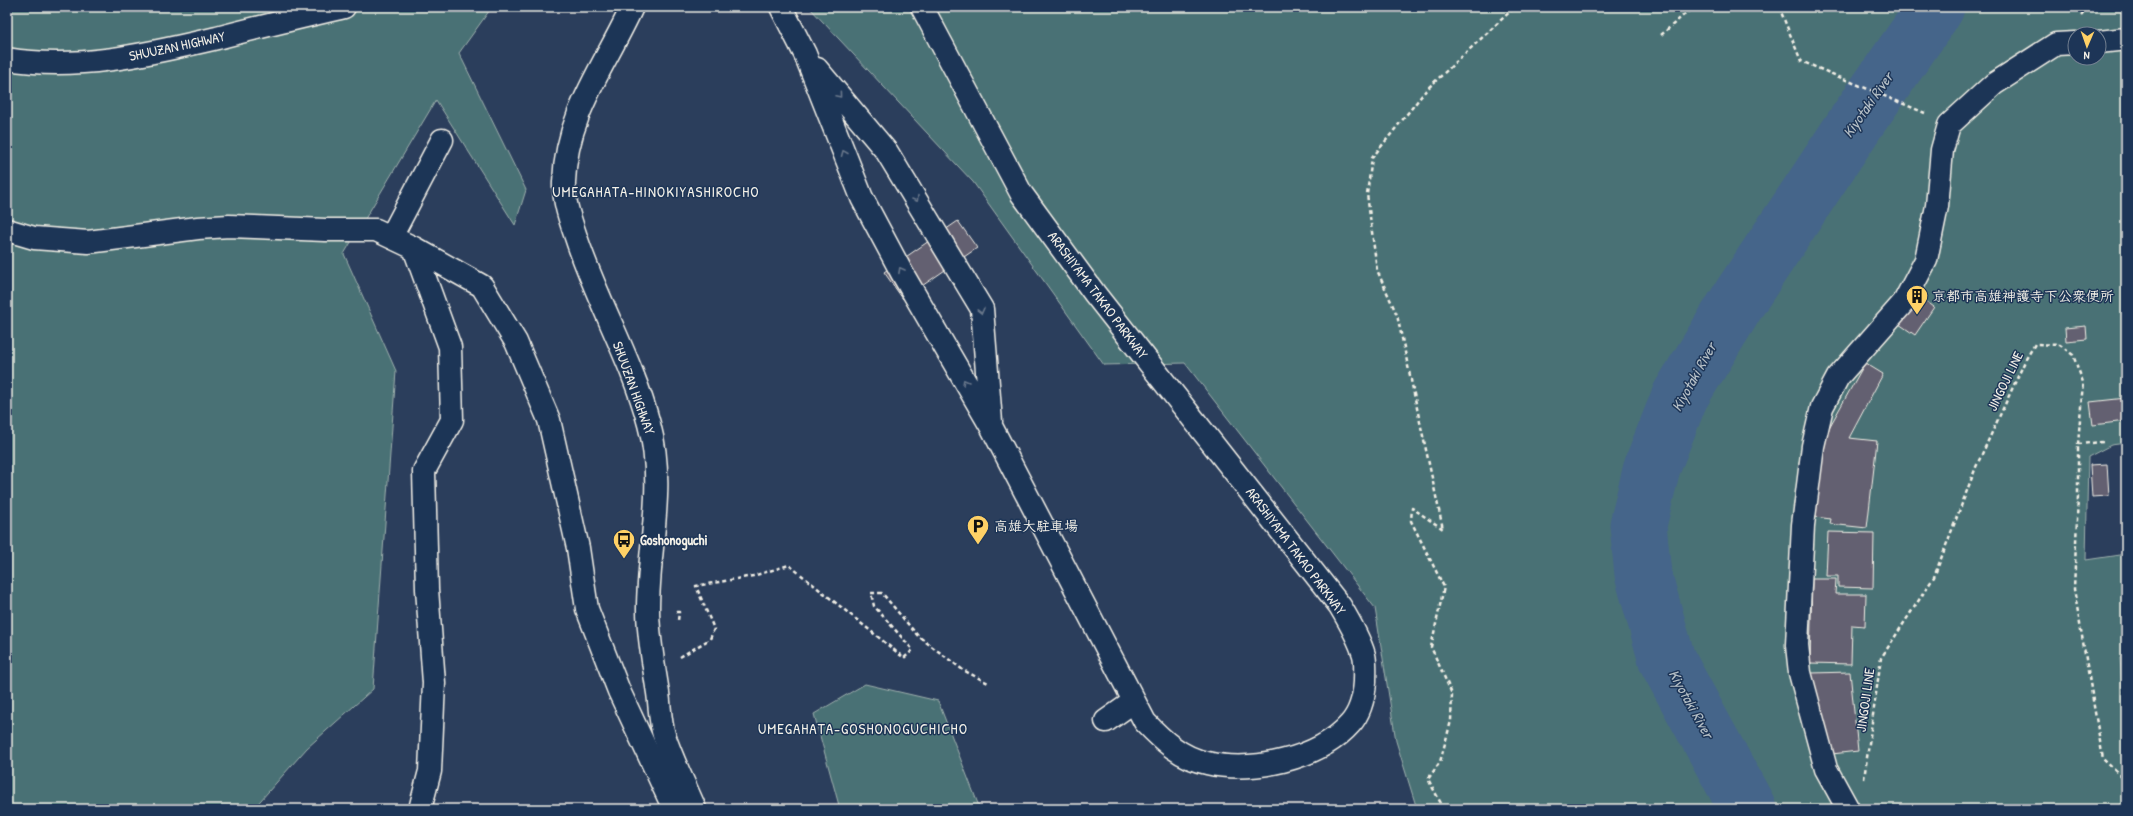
<svg xmlns="http://www.w3.org/2000/svg" width="2133" height="816" font-family="'Patrick Hand','Klee One',sans-serif">
  <style>
    .green { fill: #4a7174; stroke: #9fb1ae; fill-rule: evenodd }
    .lines { fill: none; stroke-linecap: round; stroke-linejoin: round }
    .river { stroke: #44658a; stroke-width: 57 }
    .building { fill: #646071; stroke: #f4f1e8 }
    .minor-casing { stroke: #f4f1e8; stroke-width: 25 }
    .highway-casing { stroke: #f4f1e8; stroke-width: 25 }
    .path { stroke: #f4f1e8; stroke-width: 2.5; stroke-dasharray: 4 3; stroke-linecap: butt }
    .minor { stroke: #1d3557; stroke-width: 22 }
    .highway { stroke: #1d3557; stroke-width: 22 }
    .oneway { stroke: #68778a }
    .labels { text-anchor: middle; stroke-width: 3; stroke-linejoin: round; paint-order: stroke }
    .street-label { font-size: 14px; fill: #f4f1e8; stroke: #1d3557 }
    .poi-label { font-size: 14px; font-weight: bold; fill: #f4f1e8; stroke: #1d3557; text-anchor: start }
    .water-label { font-size: 15px; font-style: italic; fill: #b6c0c7; stroke: #1d3557 }
    .neighbourhood-label { font-size: 15px; letter-spacing: 1px; fill: #f4f1e8; stroke: #1d3557 }
  </style>
  <rect width="100%" height="100%" fill="#2b3e5c"/>
  <filter id="ink" filterUnits="userSpaceOnUse"><feTurbulence type="fractalNoise" baseFrequency=".025" numOctaves="2"/><feDisplacementMap in="SourceGraphic" scale="8" xChannelSelector="R" yChannelSelector="G"/><feConvolveMatrix kernelMatrix="1 2 1 2 8 2 1 2 1" color-interpolation-filters="sRGB"/></filter>
  <g filter="url(#ink)">
    <path class="green" d="M 7,7 L 492,7 L 459,53 L 526,190 L 515,225 L 436,100 L 344,254 L 396,371 L 373,689 L 307,748 L 253,809 L 7,809 Z
      M 809,7 L 2126,7 L 2126,443 L 2111,445 L 2088,457 L 2086,560 L 2126,554 L 2126,656 L 2120,658 L 2126,739 L 2126,809 L 1417,809 L 1396,741 L 1375,608 L 1185,363 L 1104,365 L 973,182 ZM 2075,34 L 2099,34 L 2099,58 L 2075,58 Z
      M 865,684 L 938,701 L 980,809 L 840,809 L 814,714 Z"/>
    <g class="lines">
      <path class="river" d="M 1748,809 L 1667,660 L 1643,574 L 1638,525 L 1652,467 L 1680,396 L 1741,296 L 1857,121 L 1936,7"/>
    </g>
    <path class="building" d="M 958,221 L 977,248 L 903,299 L 884,272 Z
      M 1919,296 L 1934,307 L 1915,335 L 1899,324 Z
      M 2086,326 L 2087,339 L 2066,341 L 2065,328 Z
      M 1865,363 L 1883,374 L 1849,438 L 1877,441 L 1867,528 L 1830,524 L 1831,519 L 1815,517 L 1825,435 Z
      M 2126,398 L 2126,421 L 2093,425 L 2090,402 Z
      M 2107,464 L 2109,496 L 2092,497 L 2090,465 Z
      M 1828,532 L 1874,533 L 1873,588 L 1838,587 L 1838,576 L 1826,576 Z
      M 1812,579 L 1836,579 L 1835,594 L 1866,594 L 1865,626 L 1852,625 L 1851,664 L 1810,663 Z
      M 1850,672 L 1858,751 L 1832,754 L 1812,673 Z"/>
    <g class="lines">
      <g class="minor-casing">
        <path id="minor" d="M 781,7 L 805,54 L 862,198 L 902,273 L 992,428 L 1145,722 C 1162,740 1181,758 1207,763 C 1251,773 1318,760 1350,724 C 1360,713 1364,697 1365,682 C 1365,674 1366,663 1364,655 C 1359,638 1349,621 1340,606 L 1095,294 L 1021,193 L 922,7
          M 2099,42 L 2126,39
          M 817,69 L 887,152 L 982,309 L 991,422
          M 7,230 L 34,238 L 88,242 L 198,228 L 229,226 L 325,230 L 376,230 L 414,248 L 450,347 L 452,420 L 424,471 L 427,589 L 434,683 L 430,771 L 420,809
          M 391,237 L 442,140
          M 414,248 L 482,286 L 516,342 L 549,420 L 578,548 L 587,609 L 619,691 L 674,809
          M 1106,721 L 1133,702
          M 1848,809 L 1826,769 L 1800,673 L 1797,645 L 1803,525 L 1813,446 L 1822,407 L 1838,377 L 1904,302 L 1926,260 L 1937,206 L 1942,150 L 1949,125 L 1994,84 L 2056,44 L 2075,43"/>
      </g>
      <g class="highway-casing">
        <path id="highway" d="M 632,7 C 605,66 566,114 564,182 C 563,202 572,225 578,243 C 599,304 633,363 649,424 C 666,485 648,548 648,609 C 648,637 654,666 658,693 C 660,707 660,722 664,735 C 672,760 685,785 695,809
          M 7,59 C 78,71 148,54 217,38 C 259,27 302,17 344,7"/>
      </g>
      <path class="path" d="M 1779,7 L 1801,61 L 1925,113
        M 2081,16 L 2089,7
        M 1661,35 L 1693,7
        M 2078,444 L 2103,442
        M 676,612 L 679,612 L 678,621
        M 680,657 L 710,639 L 714,629 L 696,586 L 753,576 L 789,565 L 904,658 L 913,650 L 874,606 L 871,593 L 882,593 L 918,636 L 963,670 L 990,684
        M 1864,779 L 1881,658 L 1934,577 L 1976,467 L 2026,359 L 2035,344 L 2060,345 L 2073,355 L 2083,382 L 2078,444 L 2078,496 L 2074,589 L 2103,759 L 2126,781
        M 1444,809 L 1428,779 L 1440,762 L 1451,721 L 1452,694 L 1431,647 L 1444,587 L 1411,521 L 1412,508 L 1443,529 L 1397,315 L 1377,270 L 1367,194 L 1372,158 L 1427,89 L 1515,7"/>
      <use href="#minor" class="minor"/>
      <use href="#highway" class="highway"/>
    </g>
    <defs><path id="oneway-chevron" d="M-2-3.5L2.5 0L-2 3.5" fill="none" stroke-width="1.6" stroke-linecap="round" stroke-linejoin="round"/></defs>
    <g class="oneway">
      <use href="#oneway-chevron" transform="translate(839 95) rotate(50)"/>
      <use href="#oneway-chevron" transform="translate(844 153) rotate(-112)"/>
      <use href="#oneway-chevron" transform="translate(916 199) rotate(59)"/>
      <use href="#oneway-chevron" transform="translate(901 270) rotate(-119)"/>
      <use href="#oneway-chevron" transform="translate(981 311) rotate(76)"/>
      <use href="#oneway-chevron" transform="translate(965 382) rotate(-120)"/>
    </g>
  </g>
  <defs>
    <g id="building-pin" transform="scale(1.15)"><path d="M0 17L-7.5 6A9.5 9.5 0 1 1 7.5 6Z" fill="#ffd166" stroke="#1d3557"/><path d="M-4-6H4V6H1V3H-1V6H-4ZM-2.5-4.3h1.7v1.8h-1.7ZM.8-4.3h1.7v1.8H.8ZM-2.5-1h1.7V.8h-1.7ZM.8-1h1.7V.8H.8Z" fill="#111"/></g>
    <g id="parking-pin" transform="scale(1.15)"><path d="M0 17L-7.5 6A9.5 9.5 0 1 1 7.5 6Z" fill="#ffd166" stroke="#1d3557"/><path d="M-3.5-5.5H1a3.5 3.5 0 0 1 0 7H-1V5.5H-3.5ZM-1-3.4V-.6H.8a1.4 1.4 0 0 0 0-2.8Z" fill="#111"/></g>
    <g id="bus-pin" transform="scale(1.15)"><path d="M0 17L-7.5 6A9.5 9.5 0 1 1 7.5 6Z" fill="#ffd166" stroke="#1d3557"/><path d="M-5-6H5V4H4V6H2V4H-2V6H-4V4H-5ZM-3.5-4V0h7V-4ZM-3.5 1.2v1.5H-2V1.2ZM2 1.2v1.5H3.5V1.2Z" fill="#111"/></g>
  </defs>
  <g fill-rule="evenodd">
    <use href="#building-pin" x="1917" y="296"/>
    <use href="#parking-pin" x="978" y="526"/>
    <use href="#bus-pin" x="624" y="540"/>
  </g>
  <g class="labels">
    <g class="street-label">
      <text transform="translate(177 46) rotate(-12)" y="5">SHUUZAN HIGHWAY</text>
      <text transform="translate(1098 295) rotate(53)" y="5">ARASHIYAMA TAKAO PARKWAY</text>
      <text transform="translate(2005 381) rotate(-64)" y="5">JINGOJI LINE</text>
      <text transform="translate(634 388) rotate(70)" y="5">SHUUZAN HIGHWAY</text>
      <text transform="translate(1296 551) rotate(53)" y="5">ARASHIYAMA TAKAO PARKWAY</text>
      <text transform="translate(1865 700) rotate(-82)" y="5">JINGOJI LINE</text>
    </g>
    <g class="poi-label">
      <text x="1932" y="301">京都市高雄神護寺下公衆便所</text>
      <text x="994" y="531">高雄大駐車場</text>
      <text x="640" y="545">Goshonoguchi</text>
    </g>
    <g class="water-label">
      <text transform="translate(1868 105) rotate(-55)" y="5">Kiyotaki River</text>
      <text transform="translate(1694 377) rotate(-61)" y="5">Kiyotaki River</text>
      <text transform="translate(1691 704) rotate(61)" y="5">Kiyotaki River</text>
    </g>
    <g class="neighbourhood-label">
      <text x="656" y="197">UMEGAHATA-HINOKIYASHIROCHO</text>
      <text x="863" y="734">UMEGAHATA-GOSHONOGUCHICHO</text>
    </g>
  </g>
  <rect width="2133" height="816" fill="none" stroke="#1d3557" stroke-width="24"/>
  <rect x="12" y="12" width="2109" height="792" fill="none" stroke="#f4f1e8" stroke-width="1.5" filter="url(#ink)"/>
  <g transform="translate(2087 46) rotate(182)"><circle r="19" fill="#1d3557" stroke="#738091"/>
  <path d="M0-3L7 15L0 10L-7 15Z" fill="#ffd166"/>
  <text y="-6" font-size="11" font-weight="bold" text-anchor="middle" fill="#f4f1e8">N</text>
  </g>
</svg>
